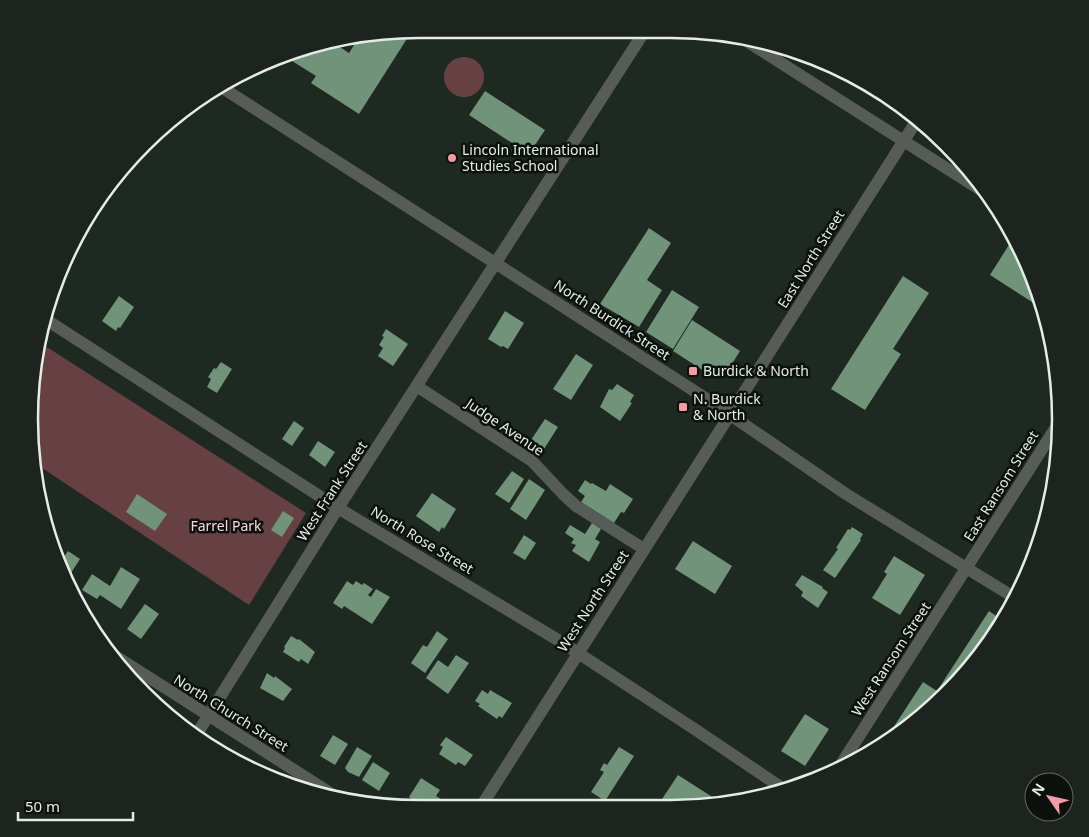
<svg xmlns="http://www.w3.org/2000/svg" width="1089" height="837" font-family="'Noto Sans',sans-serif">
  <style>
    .green { fill: #674044 }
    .building { fill: #709379 }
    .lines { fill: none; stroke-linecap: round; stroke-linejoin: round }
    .street { stroke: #575c58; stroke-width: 12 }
    .poi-dot { fill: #f49aa5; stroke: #0c110d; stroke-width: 2 }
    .labels { text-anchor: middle; stroke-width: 5; stroke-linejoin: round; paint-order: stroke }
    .poi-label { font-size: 14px; fill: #e4ece6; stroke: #0c110d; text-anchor: start }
    .street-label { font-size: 14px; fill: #e4ece6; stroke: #0c110d }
    .park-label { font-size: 14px; fill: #f9dadd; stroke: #0c110d }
    .rim { fill: none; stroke: #e4ece6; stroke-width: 2.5 }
  </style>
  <rect width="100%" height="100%" fill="#1e2921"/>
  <path class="green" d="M444 77a20 20 0 1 1 40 0a20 20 0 1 1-40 0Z
    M 39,342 L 306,513 L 249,605 L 36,464 L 29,419 Z"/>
  <path class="building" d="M 405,31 L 410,34 L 359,114 L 311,83 L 316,76 L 284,56 L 317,42 L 333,40 L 332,42 L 349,53 L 359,37 Z
    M 485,91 L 545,130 L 529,154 L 469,115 Z
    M 649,228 L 671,243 L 647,280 L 662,290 L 639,327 L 600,304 Z
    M 1012,240 L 1016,242 L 1031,270 L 1043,309 L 990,275 Z
    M 903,276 L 929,293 L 893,349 L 901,354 L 865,410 L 831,389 Z
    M 672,290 L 699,307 L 673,349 L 646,332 Z
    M 119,296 L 134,307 L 120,328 L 118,327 L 116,331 L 102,321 Z
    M 505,311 L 524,323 L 508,349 L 503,346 L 501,347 L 488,339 Z
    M 692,320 L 740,351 L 725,375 L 715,378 L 673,351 Z
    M 386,329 L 408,344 L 393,366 L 378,356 L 383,348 L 379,345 L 384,337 L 382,336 Z
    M 576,354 L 593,365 L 571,400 L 553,389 Z
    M 221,362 L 232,369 L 217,393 L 207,387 L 211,379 L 208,377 L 214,368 L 216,369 Z
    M 617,384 L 634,395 L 630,402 L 632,403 L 620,421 L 600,407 L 609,389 L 612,390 Z
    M 545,419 L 558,427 L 544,449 L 531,440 Z
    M 294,421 L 304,428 L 292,446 L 282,439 Z
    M 318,441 L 335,452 L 325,467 L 309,455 Z
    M 512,471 L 524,479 L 509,503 L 495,494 Z
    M 529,479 L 545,490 L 526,520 L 510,509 Z
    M 585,480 L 591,484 L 592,483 L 606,491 L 610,484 L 633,499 L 624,513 L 621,512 L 614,523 L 581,502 L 585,496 L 578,491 Z
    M 432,493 L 456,509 L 444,529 L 442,527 L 439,532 L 416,516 Z
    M 137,494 L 167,514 L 155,531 L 126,512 Z
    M 283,511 L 294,518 L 282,537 L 271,530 Z
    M 592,523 L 601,529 L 595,539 L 600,542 L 589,562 L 572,551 L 576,545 L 571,543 L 574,539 L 565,533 L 570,525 L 585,534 Z
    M 852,527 L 863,534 L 860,539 L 861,540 L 835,578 L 823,570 L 838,549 L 836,548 L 848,529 L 850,530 Z
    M 524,535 L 536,543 L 525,560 L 513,553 Z
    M 693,541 L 732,566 L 715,594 L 675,569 Z
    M 1038,542 L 1033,559 L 1029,556 Z
    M 68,551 L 80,559 L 67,579 L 59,564 Z
    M 894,556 L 925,575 L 900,615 L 872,598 L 887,574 L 884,572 Z
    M 121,567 L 140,579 L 121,609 L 100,595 L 97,599 L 82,590 L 92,574 L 110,586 Z
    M 802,575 L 823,587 L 822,588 L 828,592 L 818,608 L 801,596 L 803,592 L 795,585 Z
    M 347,581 L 353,585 L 356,581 L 362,585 L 364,583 L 373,589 L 368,595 L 371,597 L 376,589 L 390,597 L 372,624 L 344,606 L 342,609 L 333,603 Z
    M 145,604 L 159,614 L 141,639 L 127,629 Z
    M 989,611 L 1002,620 L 994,635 L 946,694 L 882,745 L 923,682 L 937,691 Z
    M 437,631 L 448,639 L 425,673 L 411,663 L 423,645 L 427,647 Z
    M 291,636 L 298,640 L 299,639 L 315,652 L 308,664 L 301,659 L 299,662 L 283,652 L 285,648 L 284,647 Z
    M 456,655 L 469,663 L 448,694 L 426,678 L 438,660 L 448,667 Z
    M 267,673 L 274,678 L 275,676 L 292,689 L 283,701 L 260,688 Z
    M 482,690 L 488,694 L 490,690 L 512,703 L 502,718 L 499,716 L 497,719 L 478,706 L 480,704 L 475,701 Z
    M 805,714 L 829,729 L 805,766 L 781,751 Z
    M 333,735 L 348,744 L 335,765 L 320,756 Z
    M 446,737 L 473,755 L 465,766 L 458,762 L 456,765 L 439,754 L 443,747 L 440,745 Z
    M 357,747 L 372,756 L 359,777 L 348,772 L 345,768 Z
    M 619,747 L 634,756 L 605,801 L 591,792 L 604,772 L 600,770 L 604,763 L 607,765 Z
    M 373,762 L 390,773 L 379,791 L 362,780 Z
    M 678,775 L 717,800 L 715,803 L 718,805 L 658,805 Z
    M 421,778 L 440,790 L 436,796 L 444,801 L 442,805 L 420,805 L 409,797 Z"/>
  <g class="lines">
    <path class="street" d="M 740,37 L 987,194
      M 218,85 L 710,401 L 846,494 L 1015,598
      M 42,317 L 338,508 L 558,640 L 696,730 L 785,790
      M 418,387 L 532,461 L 563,494 L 576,506 L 644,549
      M 109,652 L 338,798
      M 195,737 L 338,508 L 646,29
      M 840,766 L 1060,421
      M 482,805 L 917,120"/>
  </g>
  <g class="poi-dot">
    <circle cx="452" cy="158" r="5"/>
    <rect x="688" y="366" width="10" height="10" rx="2.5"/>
    <rect x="678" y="402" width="10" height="10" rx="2.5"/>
  </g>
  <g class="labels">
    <g class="poi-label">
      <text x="462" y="155">Lincoln International<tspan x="462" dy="16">Studies School</tspan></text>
      <text x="703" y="376">Burdick &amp; North</text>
      <text x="693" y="404">N. Burdick<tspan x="693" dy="16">&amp; North</tspan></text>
    </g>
    <g class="street-label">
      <text transform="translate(811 259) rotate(-58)" y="5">East North Street</text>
      <text transform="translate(612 320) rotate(33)" y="5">North Burdick Street</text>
      <text transform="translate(505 427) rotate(34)" y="5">Judge Avenue</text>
      <text transform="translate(1001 486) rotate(-58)" y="5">East Ransom Street</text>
      <text transform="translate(332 491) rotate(-57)" y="5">West Frank Street</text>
      <text transform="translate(422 540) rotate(31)" y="5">North Rose Street</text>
      <text transform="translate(593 601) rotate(-57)" y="5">West North Street</text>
      <text transform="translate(891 659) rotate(-57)" y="5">West Ransom Street</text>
      <text transform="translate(231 713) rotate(32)" y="5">North Church Street</text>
    </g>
    <g class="park-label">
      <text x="226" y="531">Farrel Park</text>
    </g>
  </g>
  <path d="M0 0H1089V837H0ZM419 38H671A381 381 0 0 1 1052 419V419A381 381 0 0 1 671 800H419A381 381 0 0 1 38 419V419A381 381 0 0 1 419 38Z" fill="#1d231e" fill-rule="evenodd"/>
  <path class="rim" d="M419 38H671A381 381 0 0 1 1052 419V419A381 381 0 0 1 671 800H419A381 381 0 0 1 38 419V419A381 381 0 0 1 419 38Z"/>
  <g transform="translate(1049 797) rotate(304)"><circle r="24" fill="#0c110d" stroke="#626964"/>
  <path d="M0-4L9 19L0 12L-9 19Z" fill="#f49aa5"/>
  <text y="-8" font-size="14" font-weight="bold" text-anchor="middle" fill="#e4ece6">N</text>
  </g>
  <path d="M18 812v8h115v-8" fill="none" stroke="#e4ece6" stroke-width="2.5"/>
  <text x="25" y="812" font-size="15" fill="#e4ece6" stroke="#0c110d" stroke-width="4" paint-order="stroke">50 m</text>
</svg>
